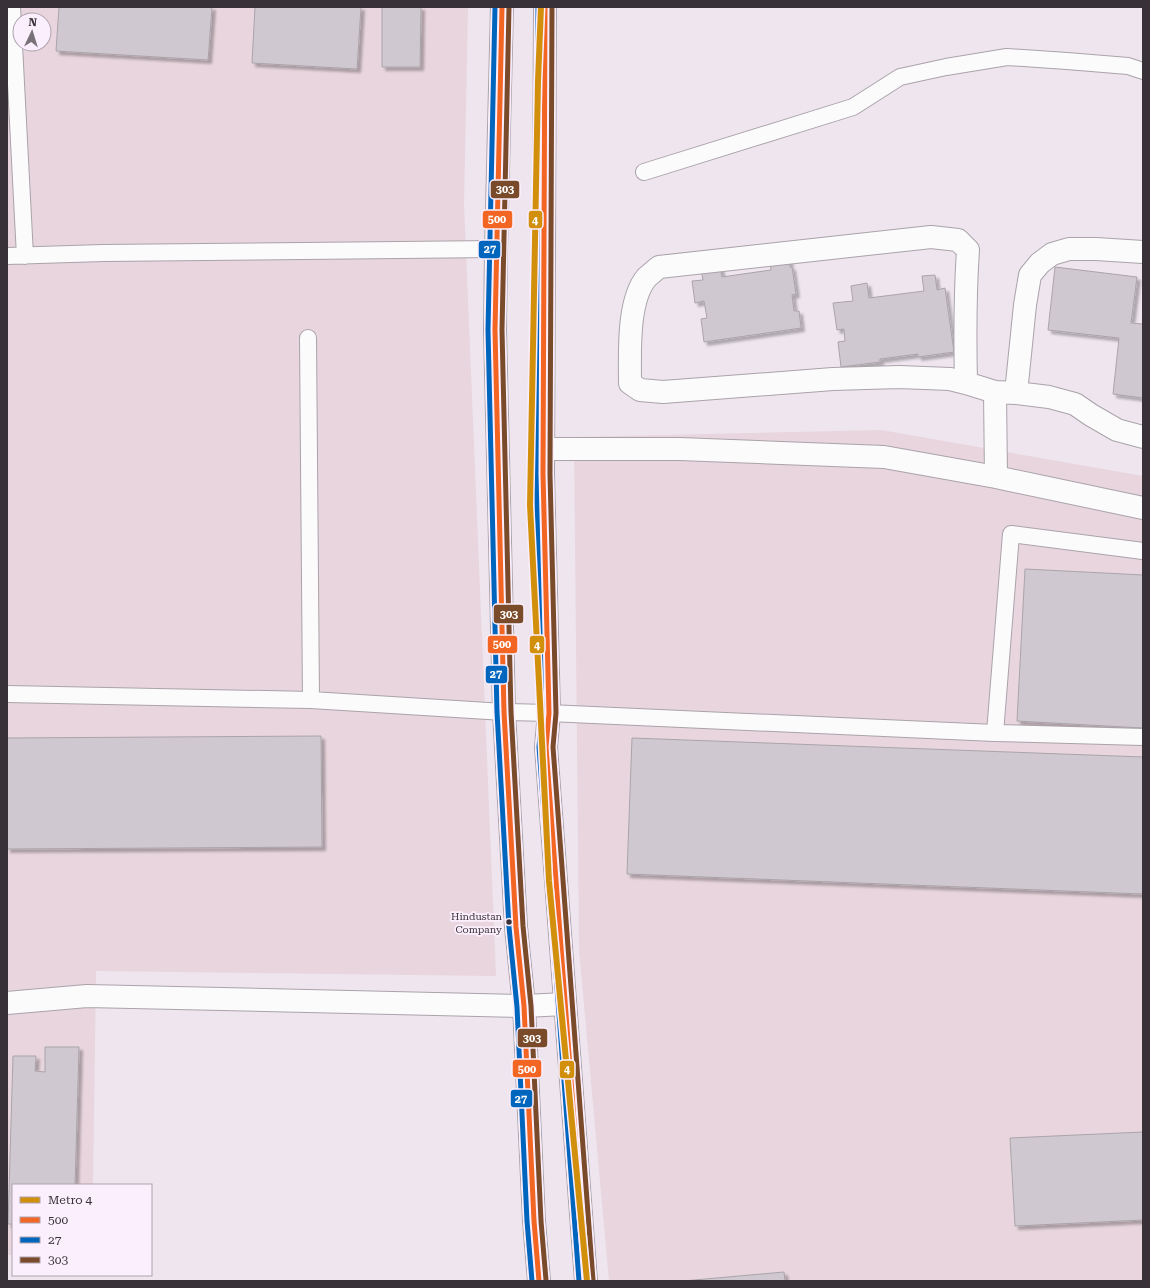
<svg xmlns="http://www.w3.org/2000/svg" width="1150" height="1288" font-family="'Roboto Serif',serif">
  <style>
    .industrial { fill: #e8d5dd; fill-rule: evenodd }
    .building { fill: #cfc8d0; stroke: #aaa4aa; filter: url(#shadow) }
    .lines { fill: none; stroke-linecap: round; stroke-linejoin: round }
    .service-casing { stroke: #aaa3aa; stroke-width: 18 }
    .minor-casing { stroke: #aaa3aa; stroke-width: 24 }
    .primary-casing { stroke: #aaa3aa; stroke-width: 24 }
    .service { stroke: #fcfbfc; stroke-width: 16 }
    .minor { stroke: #fcfbfc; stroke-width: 22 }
    .primary { stroke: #fcfbfc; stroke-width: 22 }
    .bus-1-casing { stroke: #fceffd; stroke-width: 8 }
    .bus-2-casing { stroke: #fceffd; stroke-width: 8 }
    .bus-3-casing { stroke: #fceffd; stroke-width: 8 }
    .bus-1 { stroke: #f26522; stroke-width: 5 }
    .bus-2 { stroke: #0065bd; stroke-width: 5 }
    .bus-3 { stroke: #7a4b2a; stroke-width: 5 }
    .metro-1-casing { stroke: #fceffd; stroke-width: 9 }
    .metro-1 { stroke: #d18f0b; stroke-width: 6 }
    .bus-dot { fill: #383238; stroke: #fceffd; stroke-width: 1.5 }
    .labels { text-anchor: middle; stroke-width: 3.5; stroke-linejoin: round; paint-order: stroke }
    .bus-label { font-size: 10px; fill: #383238; stroke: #fceffd; text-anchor: end }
    .line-badge { stroke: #fceffd; stroke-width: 1.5 }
    .badge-label { font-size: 11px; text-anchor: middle; font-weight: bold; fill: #fff }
  </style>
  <defs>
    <filter id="shadow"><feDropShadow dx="3.5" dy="3.5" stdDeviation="1" flood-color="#0004"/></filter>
  </defs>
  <rect width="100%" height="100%" fill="#eee5ee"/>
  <path class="industrial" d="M 7,7 L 468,7 L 464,204 L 496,976 L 96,971 L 93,1185 L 13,1185 L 13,1255 L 7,1255 ZM 20,20 L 44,20 L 44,44 L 20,44 Z
    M 881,430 L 1143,476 L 1143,1281 L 609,1281 L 579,949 L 574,437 Z"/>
  <path class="building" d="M 59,7 L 212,7 L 208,60 L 56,51 Z
    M 255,7 L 361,7 L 357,69 L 252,63 Z
    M 382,7 L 421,7 L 420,67 L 382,67 Z
    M 789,259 L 790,267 L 792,267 L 796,294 L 792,295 L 794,311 L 799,311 L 801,328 L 704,342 L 701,319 L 707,318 L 704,301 L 695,303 L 692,281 L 703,280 L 701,269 L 720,266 L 722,277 L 771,270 L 770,261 Z
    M 1055,267 L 1137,277 L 1131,323 L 1143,324 L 1143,398 L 1113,394 L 1119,338 L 1048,330 Z
    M 935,275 L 937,290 L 945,288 L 954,352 L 918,357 L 918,354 L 880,359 L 880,362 L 841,367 L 838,342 L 845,341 L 844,329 L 837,330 L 833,303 L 853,301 L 851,286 L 867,283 L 869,298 L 924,291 L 922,276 Z
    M 1025,569 L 1143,575 L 1143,728 L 1017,721 Z
    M 321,736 L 322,847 L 7,849 L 7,738 Z
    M 632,738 L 1143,757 L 1143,894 L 627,874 Z
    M 45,1047 L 79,1047 L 75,1185 L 13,1185 L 13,1224 L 8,1224 L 13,1056 L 36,1056 L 35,1071 L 45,1072 Z
    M 1143,1132 L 1143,1220 L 1015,1226 L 1010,1138 Z
    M 784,1272 L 785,1281 L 683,1281 Z"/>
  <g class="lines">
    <g class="service-casing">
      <path id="service" d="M 12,7 L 25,256
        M 644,172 L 853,107 L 900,77 L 946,67 L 1007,57 L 1067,61 L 1128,66 L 1143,71
        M 7,256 L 103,253 L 496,249
        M 308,338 L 311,700
        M 7,694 L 311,700 L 504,712 L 549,713 L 995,733 L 1143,737
        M 995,733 L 1011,534 L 1143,551"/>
    </g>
    <g class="minor-casing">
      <path id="minor" d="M 966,383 C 965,339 965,294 968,250 L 958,240 L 931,237 L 659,267 C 655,270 651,274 647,277 C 627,300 630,354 630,383 L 640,390 L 663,392 L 833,379 L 899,377 L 950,379 L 966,383 L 995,392
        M 1016,393 L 1025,305 L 1030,275 L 1040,263 L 1052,254 L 1069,249 L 1096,249 L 1143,252
        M 543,449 L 680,449 L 884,457 L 996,477 L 1143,508
        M 996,477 L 995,392 L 1016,393 L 1049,397 L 1075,404 L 1091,415 L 1117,430 L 1143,437
        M 7,1003 L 87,996 L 524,1006 L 565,1004"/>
    </g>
    <g class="primary-casing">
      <path id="primary" d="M 502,7 L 496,249 L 495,330 L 504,712 L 516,927 L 524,1006 L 534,1221 L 539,1281
        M 545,7 L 543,474 L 549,713 L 546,747 L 586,1281"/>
    </g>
    <use href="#service" class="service"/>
    <use href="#minor" class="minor"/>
    <use href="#primary" class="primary"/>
    <g class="bus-1-casing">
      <path id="bus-1" d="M 502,7 L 495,330 L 504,712 L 516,927 L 524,1006 L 534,1221 L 539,1281
        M 545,7 L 543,474 L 549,713 L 546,747 L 586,1281"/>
    </g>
    <g class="bus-2-casing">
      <path id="bus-2" d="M 495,7 L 488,330 L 497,712 L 509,927 L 517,1007 L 527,1221 L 532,1281
        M 538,7 L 536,474 L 542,713 L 539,747 L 579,1281"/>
    </g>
    <g class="bus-3-casing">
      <path id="bus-3" d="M 509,7 L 502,330 L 511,712 L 523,926 L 531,1006 L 541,1221 L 546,1280
        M 552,7 L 550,474 L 556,713 L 553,747 L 593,1280"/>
    </g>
    <use href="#bus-1" class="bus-1"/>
    <use href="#bus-2" class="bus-2"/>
    <use href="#bus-3" class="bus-3"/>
    <g class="metro-1-casing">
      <path id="metro-1" d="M 541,7 L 538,81 L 530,505 L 549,881 L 587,1281"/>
    </g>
    <use href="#metro-1" class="metro-1"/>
  </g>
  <circle class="bus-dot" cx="509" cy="922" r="3.5"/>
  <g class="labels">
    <g class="bus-label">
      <text x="502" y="920">Hindustan<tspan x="502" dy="13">Company</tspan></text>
    </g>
  </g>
  <g class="line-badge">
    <rect x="490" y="180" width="30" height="19" rx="4" fill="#7a4b2a"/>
    <rect x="482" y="210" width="31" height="19" rx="4" fill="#f26522"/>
    <rect x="528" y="210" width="15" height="19" rx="4" fill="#d18f0b"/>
    <rect x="478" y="240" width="23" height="19" rx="4" fill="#0065bd"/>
    <rect x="493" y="604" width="31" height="20" rx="4" fill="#7a4b2a"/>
    <rect x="487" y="635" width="31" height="19" rx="4" fill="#f26522"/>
    <rect x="529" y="635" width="16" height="19" rx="4" fill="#d18f0b"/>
    <rect x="485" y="665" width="23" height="19" rx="4" fill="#0065bd"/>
    <rect x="517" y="1028" width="31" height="20" rx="4" fill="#7a4b2a"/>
    <rect x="512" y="1059" width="30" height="19" rx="4" fill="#f26522"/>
    <rect x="559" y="1060" width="16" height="19" rx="4" fill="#d18f0b"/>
    <rect x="510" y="1089" width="23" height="19" rx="4" fill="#0065bd"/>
  </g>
  <g class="badge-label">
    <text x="505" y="193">303</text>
    <text x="497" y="223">500</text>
    <text x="535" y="224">4</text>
    <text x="490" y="253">27</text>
    <text x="509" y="618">303</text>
    <text x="502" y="648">500</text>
    <text x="537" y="649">4</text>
    <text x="496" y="678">27</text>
    <text x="532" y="1042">303</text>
    <text x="527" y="1073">500</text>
    <text x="567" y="1073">4</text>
    <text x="521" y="1103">27</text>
  </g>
  <rect width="1150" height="1288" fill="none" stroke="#383238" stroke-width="16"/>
  <rect x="12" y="1184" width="140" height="92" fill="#fceffd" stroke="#aea3ae"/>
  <rect x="20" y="1197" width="20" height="6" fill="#d18f0b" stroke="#aea3ae"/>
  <text x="48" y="1204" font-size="12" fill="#383238">Metro 4</text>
  <rect x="20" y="1217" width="20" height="6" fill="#f26522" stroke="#aea3ae"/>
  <text x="48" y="1224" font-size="12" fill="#383238">500</text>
  <rect x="20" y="1237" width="20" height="6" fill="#0065bd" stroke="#aea3ae"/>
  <text x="48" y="1244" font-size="12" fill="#383238">27</text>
  <rect x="20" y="1257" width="20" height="6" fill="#7a4b2a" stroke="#aea3ae"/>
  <text x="48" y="1264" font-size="12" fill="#383238">303</text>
  <g transform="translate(32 32) rotate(4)"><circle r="19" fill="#fceffd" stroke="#aea3ae"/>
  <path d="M0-3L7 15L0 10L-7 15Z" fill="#787178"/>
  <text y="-6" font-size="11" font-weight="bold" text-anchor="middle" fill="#383238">N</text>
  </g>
</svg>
